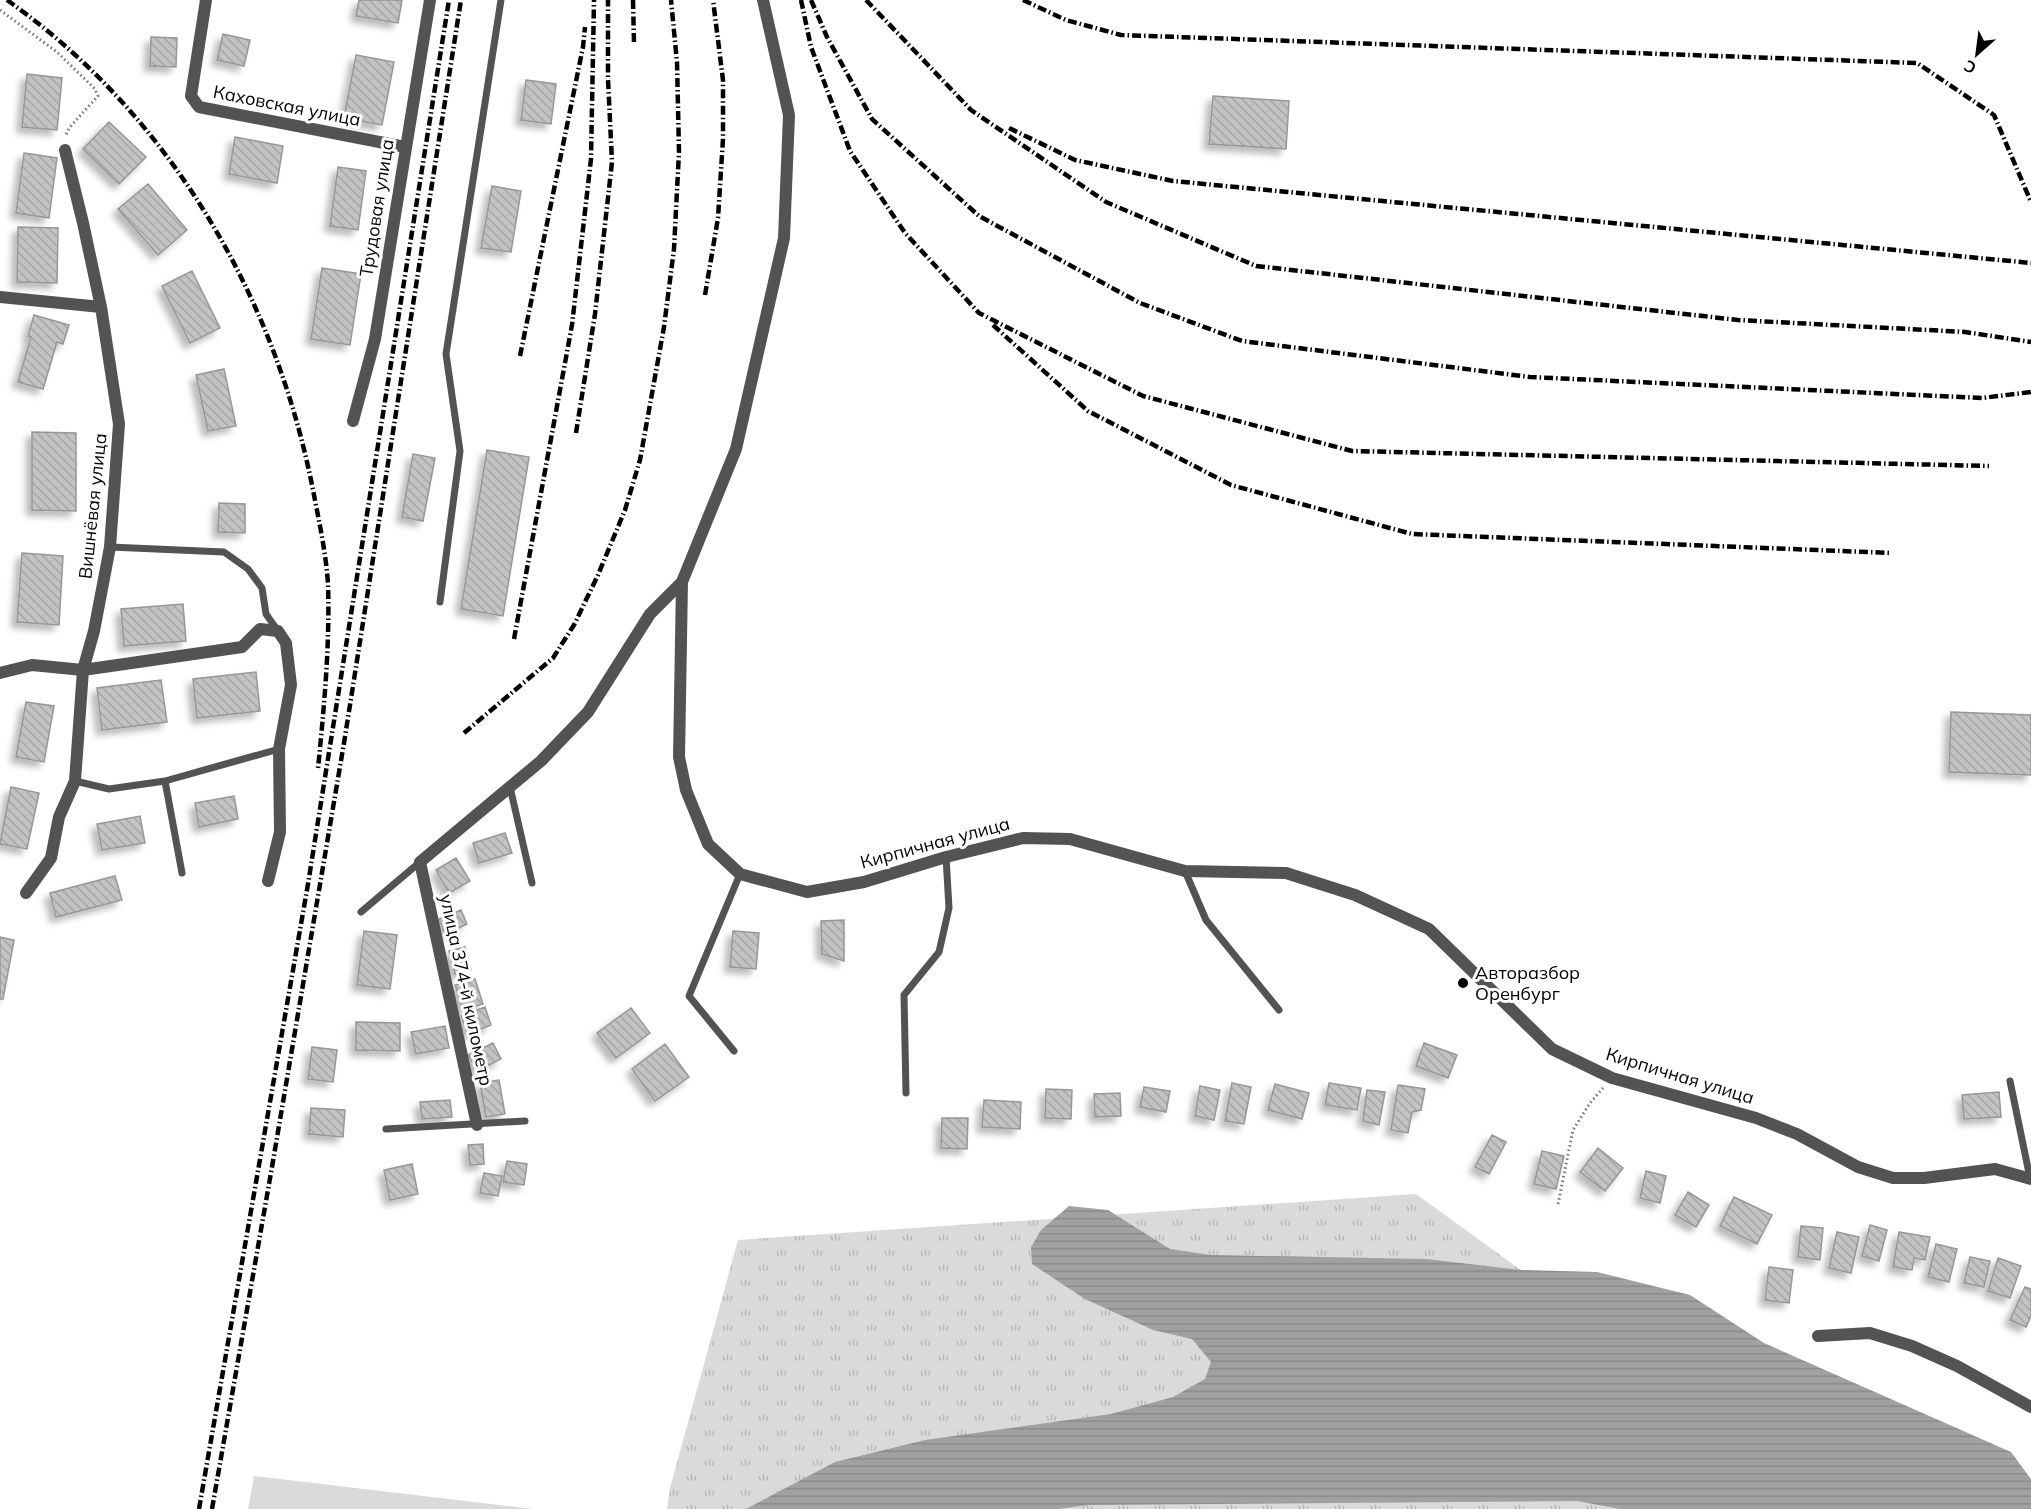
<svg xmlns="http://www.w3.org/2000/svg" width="2031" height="1509" font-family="Mulish,sans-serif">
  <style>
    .grass { fill: url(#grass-tufts) }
    .green { fill: #dadada }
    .water { fill: url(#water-rules) }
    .building { fill: url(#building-back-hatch); stroke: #979797; stroke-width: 1.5; filter: url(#shadow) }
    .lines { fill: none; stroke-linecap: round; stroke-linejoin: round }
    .path { stroke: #757575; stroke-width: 3; stroke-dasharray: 1.5 3; stroke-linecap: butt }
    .service { stroke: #535353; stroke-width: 7 }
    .minor { stroke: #535353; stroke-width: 12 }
    .rail { stroke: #000; stroke-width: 4.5; stroke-dasharray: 9 3 1.5 3; stroke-linecap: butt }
    .poi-dot { fill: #000; stroke: #fff; stroke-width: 2 }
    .labels { text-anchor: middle; stroke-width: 6; stroke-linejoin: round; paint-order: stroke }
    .street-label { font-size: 18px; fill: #000; stroke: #fff }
    .poi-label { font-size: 18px; fill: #000; stroke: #fff; text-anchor: start }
  </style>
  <defs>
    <pattern id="grass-tufts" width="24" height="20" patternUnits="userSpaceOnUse" patternTransform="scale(1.5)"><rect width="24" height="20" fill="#dadada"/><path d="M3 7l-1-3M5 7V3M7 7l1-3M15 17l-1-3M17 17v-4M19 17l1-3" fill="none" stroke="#b9b9b9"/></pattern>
    <pattern id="water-rules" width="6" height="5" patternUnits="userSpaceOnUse" patternTransform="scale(1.5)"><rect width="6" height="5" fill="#a1a1a1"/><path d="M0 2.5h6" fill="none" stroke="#898989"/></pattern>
    <pattern id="building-back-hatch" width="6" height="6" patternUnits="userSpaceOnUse" patternTransform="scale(1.5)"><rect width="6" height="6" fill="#c3c3c3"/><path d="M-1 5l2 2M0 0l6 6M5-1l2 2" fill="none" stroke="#a6a6a6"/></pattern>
    <filter id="shadow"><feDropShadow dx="-5.5" dy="5.5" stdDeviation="3" flood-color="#0004"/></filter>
  </defs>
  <rect width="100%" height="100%" fill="#fff"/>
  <path class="grass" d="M 1416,1194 L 1786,1462 L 1835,1509 L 667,1509 L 670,1488 L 738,1240 Z"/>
  <path class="green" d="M 254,1476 L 533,1509 L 248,1509 Z"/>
  <path class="water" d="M 1069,1206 L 1108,1210 L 1170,1249 L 1211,1255 L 1426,1259 L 1521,1270 L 1597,1272 L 1690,1295 L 1764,1343 L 2011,1452 L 2031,1479 L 2031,1509 L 1620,1509 L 1577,1501 L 1089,1505 L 1058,1509 L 746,1509 L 835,1462 L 925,1440 L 1111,1414 L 1173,1397 L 1205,1379 L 1211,1362 L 1192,1339 L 1153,1330 L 1085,1299 L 1032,1264 L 1031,1247 L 1041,1230 Z"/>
  <path class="building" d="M 359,0 L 402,0 L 398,23 L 356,16 Z
    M 223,34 L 250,40 L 244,66 L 217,60 Z
    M 151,37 L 177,38 L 176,67 L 150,66 Z
    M 356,55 L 394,62 L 382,125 L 344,118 Z
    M 27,74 L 62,78 L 57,130 L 22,127 Z
    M 526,80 L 556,84 L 551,124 L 521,120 Z
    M 1213,96 L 1289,101 L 1286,149 L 1209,144 Z
    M 109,122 L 146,157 L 119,184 L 83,149 Z
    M 235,137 L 283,146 L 277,183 L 229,174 Z
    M 24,153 L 57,158 L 49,218 L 16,213 Z
    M 338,167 L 366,171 L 358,230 L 330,226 Z
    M 148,184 L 187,230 L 158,255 L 118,209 Z
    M 492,186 L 521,191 L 511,252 L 481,248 Z
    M 18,227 L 58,228 L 57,283 L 17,282 Z
    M 322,268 L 361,274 L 350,345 L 311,339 Z
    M 192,271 L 220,328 L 190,343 L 162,286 Z
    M 34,315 L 69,325 L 63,344 L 57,342 L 43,389 L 18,382 L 31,337 L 28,336 Z
    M 224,369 L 236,426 L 208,431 L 196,375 Z
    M 32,432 L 76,433 L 76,511 L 32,510 Z
    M 487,450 L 529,457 L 503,616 L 461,609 Z
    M 413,454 L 435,458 L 423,521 L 402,517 Z
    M 219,503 L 245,504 L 245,533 L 218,532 Z
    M 22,553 L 63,556 L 59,625 L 17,622 Z
    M 183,604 L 186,641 L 124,646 L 121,609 Z
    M 256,672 L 260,711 L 197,718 L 193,679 Z
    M 161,680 L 167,722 L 102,730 L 97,688 Z
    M 26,702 L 54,706 L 44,762 L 16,757 Z
    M 1951,712 L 2031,715 L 2031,775 L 1949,772 Z
    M 11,787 L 39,793 L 27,849 L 0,844 Z
    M 234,796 L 238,819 L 199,827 L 195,803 Z
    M 140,816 L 145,843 L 102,850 L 97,824 Z
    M 505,833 L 512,853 L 479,863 L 473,843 Z
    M 456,858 L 470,881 L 449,893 L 436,870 Z
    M 115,876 L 122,900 L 56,917 L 50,893 Z
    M 461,910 L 467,924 L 445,934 L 439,919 Z
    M 844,920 L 844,961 L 822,954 L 821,921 Z
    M 364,931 L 397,935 L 390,989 L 357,985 Z
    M 733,931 L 759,933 L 756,969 L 730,967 Z
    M 0,937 L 14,940 L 3,999 L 0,999 Z
    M 465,947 L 471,970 L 455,974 L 449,951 Z
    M 475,979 L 483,1004 L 463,1010 L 455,985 Z
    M 485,1007 L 491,1025 L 468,1034 L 461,1016 Z
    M 631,1008 L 650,1033 L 616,1058 L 597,1033 Z
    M 356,1022 L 400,1023 L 400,1051 L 356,1050 Z
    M 445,1026 L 449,1048 L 416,1054 L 411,1032 Z
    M 493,1043 L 501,1059 L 477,1071 L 468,1055 Z
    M 1424,1043 L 1457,1055 L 1448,1078 L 1416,1066 Z
    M 665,1044 L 689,1077 L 655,1101 L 632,1069 Z
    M 312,1047 L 337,1050 L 333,1082 L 308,1079 Z
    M 499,1080 L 505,1114 L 486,1117 L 480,1083 Z
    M 1232,1083 L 1251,1087 L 1244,1124 L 1225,1121 Z
    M 1329,1083 L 1361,1088 L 1357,1110 L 1325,1105 Z
    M 1275,1084 L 1309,1093 L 1302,1119 L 1268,1110 Z
    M 1398,1085 L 1425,1089 L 1421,1110 L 1412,1112 L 1408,1133 L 1391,1130 Z
    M 1200,1086 L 1220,1090 L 1214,1120 L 1195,1116 Z
    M 1144,1087 L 1170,1091 L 1166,1112 L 1140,1107 Z
    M 1046,1089 L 1072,1090 L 1071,1119 L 1045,1118 Z
    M 1367,1090 L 1385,1092 L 1379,1125 L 1363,1121 Z
    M 1999,1092 L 2001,1117 L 1964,1119 L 1962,1095 Z
    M 1120,1093 L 1121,1116 L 1095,1117 L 1094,1094 Z
    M 450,1100 L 452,1117 L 422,1119 L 420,1102 Z
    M 984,1100 L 1021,1102 L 1020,1129 L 982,1127 Z
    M 311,1108 L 345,1110 L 343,1137 L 309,1134 Z
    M 942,1118 L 968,1118 L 967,1149 L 941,1148 Z
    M 1492,1135 L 1506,1142 L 1489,1174 L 1475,1167 Z
    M 483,1144 L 484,1164 L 470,1165 L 468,1145 Z
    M 1598,1148 L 1623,1168 L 1605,1191 L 1580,1172 Z
    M 1542,1151 L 1564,1156 L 1556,1189 L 1534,1184 Z
    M 507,1161 L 527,1164 L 524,1185 L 503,1182 Z
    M 412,1164 L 418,1194 L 390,1200 L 384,1170 Z
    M 1646,1171 L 1666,1176 L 1660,1203 L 1640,1198 Z
    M 484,1173 L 502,1176 L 498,1196 L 480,1193 Z
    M 1688,1192 L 1709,1205 L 1696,1227 L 1675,1215 Z
    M 1734,1197 L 1772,1215 L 1757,1244 L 1720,1226 Z
    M 1870,1225 L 1887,1230 L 1879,1261 L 1862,1256 Z
    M 1801,1226 L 1823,1228 L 1820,1260 L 1798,1257 Z
    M 1837,1232 L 1859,1237 L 1851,1273 L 1829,1268 Z
    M 1899,1232 L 1930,1237 L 1925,1260 L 1914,1258 L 1912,1270 L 1893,1267 Z
    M 1936,1244 L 1957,1249 L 1949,1282 L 1928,1277 Z
    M 1970,1257 L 1990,1261 L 1984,1287 L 1964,1283 Z
    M 1998,1258 L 2021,1266 L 2010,1298 L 1988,1291 Z
    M 1769,1267 L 1793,1270 L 1789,1303 L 1765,1300 Z
    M 2025,1287 L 2031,1289 L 2031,1316 L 2026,1327 L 2010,1320 Z"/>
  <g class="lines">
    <path class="path" d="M 0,10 L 57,52 L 95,89 L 98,96 L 69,128 L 65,137
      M 1558,1204 L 1573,1130 L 1590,1103 L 1603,1088"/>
    <path class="service" d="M 110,547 L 224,552 L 248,569 L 262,588 L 266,614 L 278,631
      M 440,602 L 460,451 L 446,354 L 501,0
      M 75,781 L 109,789 L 165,781 L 279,749
      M 165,781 L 182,873
      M 510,787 L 532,883
      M 1185,871 L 1206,920 L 1279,1010
      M 361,912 L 420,862
      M 734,1051 L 689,996 L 740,874
      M 2010,1081 L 2030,1178
      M 906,1093 L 904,995 L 939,952 L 949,908 L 946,857
      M 386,1129 L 525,1121"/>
    <path class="minor" d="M 206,0 L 191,96 L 199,107 L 405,147
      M 0,297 L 101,307
      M 353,421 L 375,339 L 430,0
      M 682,582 L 679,757 L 686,790 L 708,844 L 740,874 L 807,892 L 864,882 L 946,857 L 1023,838 L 1070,839 L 1185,871 L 1286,873 L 1355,895 L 1429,929 L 1552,1049 L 1612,1078 L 1756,1118 L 1797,1134 L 1858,1167 L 1893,1178 L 1924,1178 L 1995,1169 L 2031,1179
      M 0,673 L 32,665 L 83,670 L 242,647 L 260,629 L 278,631 L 286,643 L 291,685 L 279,749 L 280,832 L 268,881
      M 26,893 L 51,858 L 59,817 L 75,781 L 83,670 L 94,631 L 110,547 L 119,424 L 101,307 L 83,223 L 65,150
      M 477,1125 L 420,862 L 541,761 L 588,712 L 650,614 L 682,582 L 736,449 L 784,238 L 789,115 L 763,0
      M 1818,1336 L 1870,1333 L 1912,1346 L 1957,1366 L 2031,1407"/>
    <path class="rail" d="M 7,0 C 170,115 275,296 313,490 C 319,521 326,553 328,584 C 330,646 324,707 318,769
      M 633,0 L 634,43
      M 801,0 L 811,47 L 850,151 L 905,233 L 979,313 L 1143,396 L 1352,451 L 1989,466
      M 811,0 L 827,37 L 872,119 L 979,216 L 1140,303 L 1242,341 L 1530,377 L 1982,398 L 2031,392
      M 866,0 L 971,110 L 1106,202 L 1256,266 L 1738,320 L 1965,332 L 2031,342
      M 1023,0 L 1066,20 L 1121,35 L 1917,63 L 1994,115 L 2031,202
      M 1009,128 L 1075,160 L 1173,181 L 2031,263
      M 705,295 L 718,218 L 723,139 L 723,80 L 713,0
      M 993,325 L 1088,411 L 1231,485 L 1412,534 L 1892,553
      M 520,356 L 583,47 L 585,27
      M 576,433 L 595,314 L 612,162 L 608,79 L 608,0
      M 514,639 L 572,325 L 591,159 L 594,0
      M 464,733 L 553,658 L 574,625 L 598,575 L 625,510 L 640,460 L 664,327 L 674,249 L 679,152 L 677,62 L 671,0
      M 199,1509 L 308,884 L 449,0
      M 212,1509 L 272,1167 L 344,743 L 461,0"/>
  </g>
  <circle class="poi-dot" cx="1463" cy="983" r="6"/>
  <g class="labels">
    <g class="street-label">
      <text transform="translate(287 106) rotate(11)" y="6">Каховская улица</text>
      <text transform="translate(377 208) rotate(-81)" y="6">Трудовая улица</text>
      <text transform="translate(93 506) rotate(-84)" y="6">Вишнёвая улица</text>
      <text transform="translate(935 843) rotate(-15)" y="6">Кирпичная улица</text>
      <text transform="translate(466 990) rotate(78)" y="6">улица 374-й километр</text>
      <text transform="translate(1680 1076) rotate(17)" y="6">Кирпичная улица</text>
    </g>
    <g class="poi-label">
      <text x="1475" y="979">Авторазбор<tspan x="1475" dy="21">Оренбург</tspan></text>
    </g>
  </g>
  <g transform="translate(1977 54) rotate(208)" stroke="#ffffff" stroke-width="4.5" paint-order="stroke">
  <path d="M0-4.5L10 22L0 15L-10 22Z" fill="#000000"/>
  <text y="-9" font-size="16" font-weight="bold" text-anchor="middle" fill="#000000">С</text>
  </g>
</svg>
